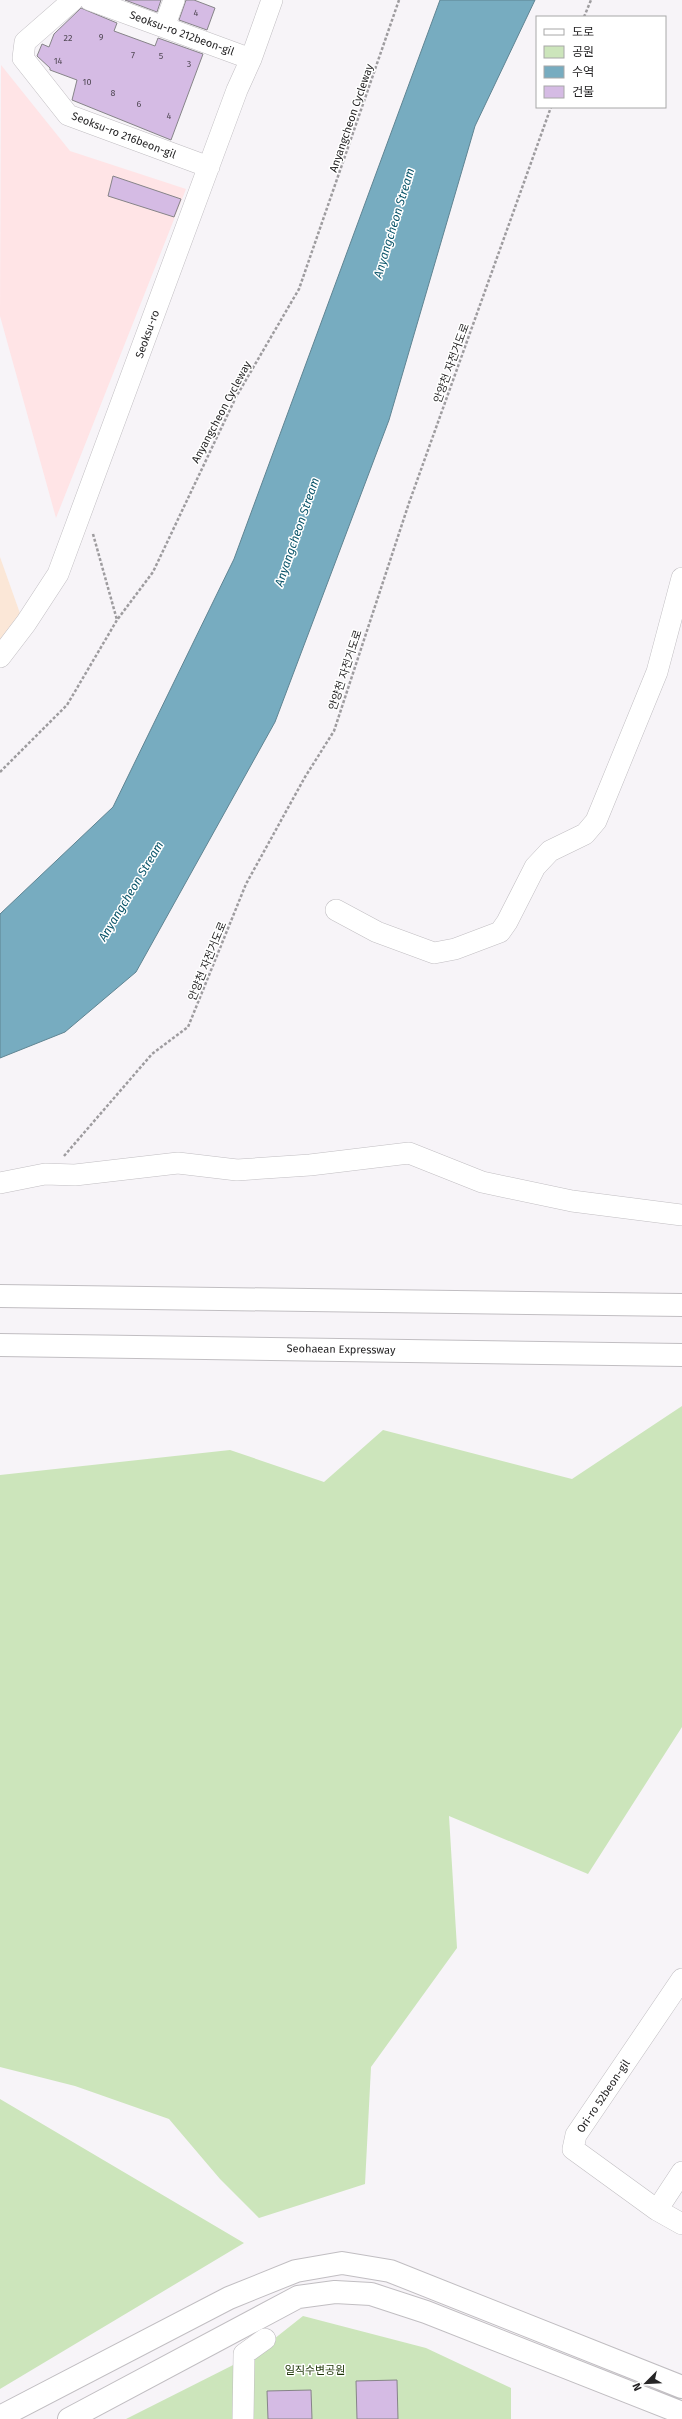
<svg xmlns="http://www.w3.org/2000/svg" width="682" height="2419" font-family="'Fira Sans','Noto Sans KR',sans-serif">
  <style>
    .industrial { fill: #ffe4e6 }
    .education { fill: #fbe7d7 }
    .green { fill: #cce5bb }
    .water { fill: #77acc0; stroke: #5f8492 }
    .building { fill: #d5bbe4; stroke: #868488 }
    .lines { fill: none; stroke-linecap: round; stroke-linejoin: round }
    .minor-casing { stroke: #c1bec2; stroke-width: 22 }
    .highway-casing { stroke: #c1bec2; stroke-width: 24 }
    .path { stroke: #9e9c9f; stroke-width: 2.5; stroke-dasharray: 3 2; stroke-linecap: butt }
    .minor { stroke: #fff; stroke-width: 21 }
    .highway { stroke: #fff; stroke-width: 22 }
    .labels { text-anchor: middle; stroke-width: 3; stroke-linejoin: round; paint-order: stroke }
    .number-label { font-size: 9px; fill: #524a56 }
    .street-label { font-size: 11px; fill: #262526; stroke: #fff }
    .park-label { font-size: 11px; fill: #1c3406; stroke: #fff }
    .water-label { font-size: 12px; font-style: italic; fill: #0c566b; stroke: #fff }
  </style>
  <rect width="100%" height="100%" fill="#f7f4f8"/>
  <path class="industrial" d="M 1,65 L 70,151 L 186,189 L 56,518 L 0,316 Z"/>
  <path class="education" d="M 0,557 L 22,619 L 0,648 Z"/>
  <path class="green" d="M 682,1406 L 682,1727 L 588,1874 L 449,1816 L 457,1948 L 371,2067 L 365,2184 L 259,2218 L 220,2179 L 169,2119 L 75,2086 L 0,2067 L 0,1475 L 230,1450 L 324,1482 L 383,1430 L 572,1479 Z
    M 0,2099 L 244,2243 L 0,2389 Z
    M 303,2316 L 426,2348 L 511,2388 L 511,2419 L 126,2419 L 255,2354 Z"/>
  <path class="water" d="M 440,0 L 535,0 L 475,126 L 389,420 L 275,722 L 136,972 L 65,1032 L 0,1058 L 0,914 L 113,807 L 234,559 Z"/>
  <path class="building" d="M 125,0 L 161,0 L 157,12 Z
    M 186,0 L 194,0 L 215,8 L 207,30 L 179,20 Z
    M 81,8 L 117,23 L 114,31 L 155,46 L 158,38 L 203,54 L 171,140 L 72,100 L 77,80 L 50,70 L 50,68 L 37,56 L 42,44 L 49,47 L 54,34 Z
    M 113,176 L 181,199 L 174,217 L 108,196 Z
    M 397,2380 L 398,2419 L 357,2419 L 356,2381 Z
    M 311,2390 L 312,2419 L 268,2419 L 267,2391 Z"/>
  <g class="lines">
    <g class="minor-casing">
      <path id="minor" d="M 73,0 L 25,42 L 23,58 L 68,115 L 209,167
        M 90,0 L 251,59
        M 164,27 L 174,0
        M 0,657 L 26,623 L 58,574 L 237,90 L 251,59 L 272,0
        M 336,910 L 377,932 L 434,953 L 455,949 L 500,932 L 507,922 L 535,867 L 550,851 L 585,834 L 596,821 L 657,672 L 682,578
        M 0,1183 L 45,1174 L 75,1175 L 178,1163 L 237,1170 L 310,1165 L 409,1153 L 482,1182 L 572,1201 L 682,1215
        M 682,1979 L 576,2135 L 573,2149 L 657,2210 L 682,2224
        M 657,2210 L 682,2172
        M 243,2419 L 244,2354 L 265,2339"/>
    </g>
    <g class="highway-casing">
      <path id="highway" d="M 0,1296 L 682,1305
        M 0,1345 L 682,1355
        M 0,2417 L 229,2298 L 296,2271 L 342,2263 L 390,2271 L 682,2387
        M 69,2419 L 298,2297 L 335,2292 L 371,2294 L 426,2312 L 682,2413"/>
    </g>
    <path class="path" d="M 584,17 L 591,0
      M 93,534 L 117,620
      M 0,772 L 67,705 L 117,620 L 153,572 L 236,397 L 299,289 L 399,0
      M 64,1156 L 152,1054 L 188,1027 L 246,884 L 305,777 L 334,731 L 409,503 L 551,107"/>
    <use href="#minor" class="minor"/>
    <use href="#highway" class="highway"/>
  </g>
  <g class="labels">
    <g class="number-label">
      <text x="196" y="16">4</text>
      <text x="101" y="40">9</text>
      <text x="68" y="41">22</text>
      <text x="133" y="58">7</text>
      <text x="161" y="59">5</text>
      <text x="58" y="64">14</text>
      <text x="189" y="67">3</text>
      <text x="87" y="85">10</text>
      <text x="113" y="96">8</text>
      <text x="139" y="107">6</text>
      <text x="169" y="119">4</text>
    </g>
    <g class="street-label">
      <text transform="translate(182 33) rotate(20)" y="4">Seoksu-ro 212beon-gil</text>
      <text transform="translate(351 118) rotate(-71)" y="4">Anyangcheon Cycleway</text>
      <text transform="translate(124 135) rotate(21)" y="4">Seoksu-ro 216beon-gil</text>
      <text transform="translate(147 334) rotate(-70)" y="4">Seoksu-ro</text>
      <text transform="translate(451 363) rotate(-70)" y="4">안양천 자전거도로</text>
      <text transform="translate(221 412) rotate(-62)" y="4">Anyangcheon Cycleway</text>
      <text transform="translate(345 670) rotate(-72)" y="4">안양천 자전거도로</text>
      <text transform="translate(207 961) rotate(-68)" y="4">안양천 자전거도로</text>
      <text transform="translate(341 1349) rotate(1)" y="4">Seohaean Expressway</text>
      <text transform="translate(603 2096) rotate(-56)" y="4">Ori-ro 52beon-gil</text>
    </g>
    <g class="park-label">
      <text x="315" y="2374">일직수변공원</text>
    </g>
    <g class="water-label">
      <text transform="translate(394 223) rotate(-73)" y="4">Anyangcheon Stream</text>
      <text transform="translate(297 532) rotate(-71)" y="4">Anyangcheon Stream</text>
      <text transform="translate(131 891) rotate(-59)" y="4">Anyangcheon Stream</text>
    </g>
  </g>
  <rect x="536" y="16" width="130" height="92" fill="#ffffff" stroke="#a8a8a8"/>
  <rect x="544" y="29" width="20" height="6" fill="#ffffff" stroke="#a8a8a8"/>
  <text x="572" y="36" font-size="12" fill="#262526">도로</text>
  <rect x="544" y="46" width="20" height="12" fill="#cce5bb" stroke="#a8a8a8"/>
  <text x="572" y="56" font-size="12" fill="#262526">공원</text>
  <rect x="544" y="66" width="20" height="12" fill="#77acc0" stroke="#a8a8a8"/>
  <text x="572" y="76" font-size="12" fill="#262526">수역</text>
  <rect x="544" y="86" width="20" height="12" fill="#d5bbe4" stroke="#a8a8a8"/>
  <text x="572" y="96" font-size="12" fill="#262526">건물</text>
  <g transform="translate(646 2383) rotate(246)" stroke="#ffffff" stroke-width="3" paint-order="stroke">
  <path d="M0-3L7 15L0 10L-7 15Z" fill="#262526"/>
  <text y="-6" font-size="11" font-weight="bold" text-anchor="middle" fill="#262526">N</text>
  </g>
</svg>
